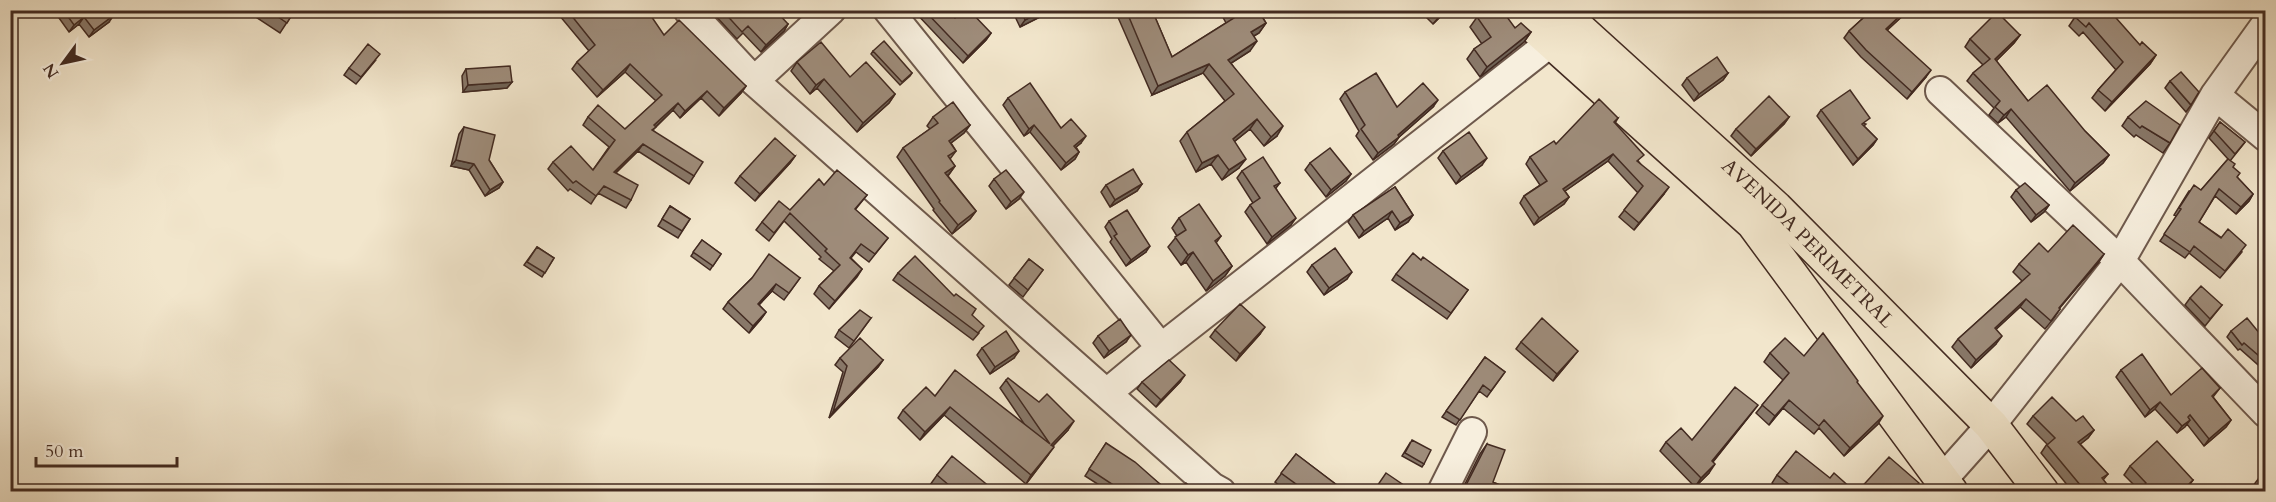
<svg xmlns="http://www.w3.org/2000/svg" width="2276" height="502" font-family="Cardo,serif">
  <style>
    .lines { fill: none; stroke-linecap: round; stroke-linejoin: round }
    .minor-casing { stroke: #6e594c; stroke-width: 32 }
    .major-casing { stroke: #422a21; stroke-width: 36 }
    .minor { stroke: #f7efde; stroke-width: 28 }
    .major { stroke: #f2e6cc; stroke-width: 33 }
    .wall { fill: #887869; stroke: #422a21; stroke-width: 1.5 }
    .shaded-wall { fill: #6f6255; stroke: #422a21; stroke-width: 1.5 }
    .building { fill: #9e8c7a; stroke: #422a21; stroke-width: 1.5 }
    .labels { text-anchor: middle; stroke-width: 4.5; stroke-linejoin: round; paint-order: stroke }
    .street-label { font-size: 20px; fill: #422a21; stroke: #f7efde }
  </style>
  <rect width="100%" height="100%" fill="#f2e6cc"/>
  <filter id="stains"><feTurbulence type="fractalNoise" baseFrequency=".00333" numOctaves="4"/><feColorMatrix values="0 0 0 0 .2 0 0 0 0 .09 0 0 0 0 .02 0 0 0 .5 -.17"/></filter>
  <radialGradient id="worn" r=".72"><stop offset=".6" stop-color="#630" stop-opacity="0"/><stop offset="1" stop-color="#630" stop-opacity=".3"/></radialGradient>
  <g class="lines">
    <g class="minor-casing">
      <path id="minor" d="M 688,10 L 754,81 L 1212,487 L 1221,492
        M 888,10 L 1161,348
        M 754,81 L 831,10
        M 1940,91 L 2120,261 L 2266,413
        M 2215,95 L 2266,137
        M 1107,393 L 1161,348 L 1569,28
        M 1942,480 L 1991,425 L 2120,261 L 2215,95 L 2266,24
        M 1442,492 L 1472,432"/>
    </g>
    <g class="major-casing">
      <g id="major">
        <path d="M 1516,10 L 1753,223 L 1951,492"/>
        <path id="s1" d="M 1558,10 L 1776,208 L 1991,425 L 2042,492"/>
      </g>
    </g>
    <use href="#minor" class="minor"/>
    <use href="#major" class="major"/>
  </g>
  <path class="wall" d="M 245,10 L 295,10 L 280,33 Z
    M 562,10 L 609,10 L 614,16 L 664,35 L 746,86 L 741,93 L 719,116 L 701,98 L 680,118 L 673,110 L 653,130 L 694,176 L 689,184 L 638,151 L 616,173 L 631,200 L 626,208 L 598,193 L 591,204 L 570,189 L 568,191 L 548,169 L 553,162 L 593,170 L 609,147 L 583,125 L 588,117 L 625,129 L 656,101 L 625,72 L 597,97 L 572,69 L 577,62 L 589,51 L 559,15 Z
    M 715,10 L 756,10 L 761,15 L 788,24 L 784,31 L 761,52 L 743,33 L 737,39 L 713,13 Z
    M 913,10 L 948,10 L 955,18 L 991,33 L 986,40 L 963,63 Z
    M 1012,10 L 1046,10 L 1042,16 L 1020,27 Z
    M 1120,10 L 1152,10 L 1172,57 L 1226,23 L 1219,10 L 1258,10 L 1266,23 L 1259,33 L 1254,36 L 1250,51 L 1231,63 L 1277,136 L 1264,146 L 1250,129 L 1234,142 L 1239,168 L 1222,180 L 1211,164 L 1196,172 L 1180,141 L 1187,132 L 1225,101 L 1203,73 L 1152,95 L 1117,15 Z
    M 1419,10 L 1447,10 L 1433,24 Z
    M 1872,10 L 1909,10 L 1887,30 L 1926,77 L 1907,99 L 1861,57 L 1844,38 L 1849,31 Z
    M 64,11 L 109,22 L 89,37 L 79,24 L 69,32 L 59,18 Z
    M 1477,17 L 1531,32 L 1524,42 L 1480,77 L 1467,59 L 1474,49 L 1482,44 L 1470,27 Z
    M 2075,17 L 2140,45 L 2156,55 L 2150,64 L 2105,111 L 2092,98 L 2098,90 L 2116,70 L 2083,32 L 2079,36 L 2069,26 Z
    M 2020,35 L 2014,43 L 1996,61 L 2028,101 L 2085,131 L 2109,155 L 2103,163 L 2070,191 L 2006,117 L 1998,123 L 1989,115 L 1994,108 L 1967,81 L 1973,73 L 1983,65 L 1965,47 L 1970,39 Z
    M 873,51 L 912,73 L 910,76 L 900,85 L 871,54 Z
    M 375,61 L 356,84 L 344,75 L 349,68 Z
    M 797,62 L 850,77 L 895,94 L 889,103 L 857,132 L 817,88 L 810,94 L 791,71 Z
    M 466,69 L 512,82 L 507,88 L 463,92 L 462,76 Z
    M 1728,73 L 1723,80 L 1694,101 L 1682,85 L 1687,78 Z
    M 2170,81 L 2191,105 L 2186,112 L 2165,88 Z
    M 1345,92 L 1397,107 L 1433,107 L 1399,137 L 1394,144 L 1373,160 L 1356,136 L 1359,131 L 1340,99 Z
    M 1008,98 L 1061,128 L 1081,143 L 1076,147 L 1079,152 L 1075,159 L 1061,170 L 1030,132 L 1024,136 L 1003,105 Z
    M 1821,110 L 1866,124 L 1864,126 L 1877,139 L 1873,145 L 1853,165 L 1817,116 Z
    M 933,117 L 970,125 L 964,133 L 951,143 L 956,151 L 950,159 L 955,166 L 948,176 L 976,211 L 970,219 L 952,234 L 933,210 L 934,209 L 897,157 L 903,148 L 930,129 L 927,126 Z
    M 1789,117 L 1784,124 L 1751,156 L 1731,136 L 1736,129 Z
    M 2128,117 L 2170,143 L 2163,153 L 2136,135 L 2134,137 L 2122,126 Z
    M 1618,118 L 1615,123 L 1639,162 L 1664,194 L 1634,230 L 1619,217 L 1638,193 L 1608,161 L 1565,191 L 1569,197 L 1564,204 L 1534,225 L 1520,203 L 1524,196 L 1540,185 L 1526,164 L 1530,157 L 1556,144 Z
    M 2220,122 L 2245,142 L 2230,161 L 2237,177 L 2253,194 L 2249,201 L 2236,214 L 2215,196 L 2199,222 L 2242,252 L 2220,278 L 2189,253 L 2185,258 L 2160,241 L 2177,216 L 2174,215 L 2189,191 L 2201,190 L 2228,159 L 2209,138 Z
    M 464,127 L 489,160 L 503,182 L 499,188 L 485,196 L 469,170 L 451,166 L 459,134 Z
    M 1443,151 L 1482,165 L 1456,184 L 1438,158 Z
    M 795,156 L 790,163 L 755,201 L 735,183 L 740,176 Z
    M 1310,163 L 1351,174 L 1346,181 L 1326,197 L 1305,170 Z
    M 1242,171 L 1280,183 L 1276,188 L 1291,225 L 1267,244 L 1245,212 L 1250,205 L 1253,203 L 1237,178 Z
    M 994,179 L 1019,199 L 1006,209 L 989,186 Z
    M 1142,184 L 1137,191 L 1110,207 L 1101,192 L 1106,185 Z
    M 824,185 L 867,195 L 855,210 L 888,238 L 869,262 L 856,252 L 851,258 L 862,269 L 829,309 L 814,294 L 819,286 L 834,271 L 819,259 L 821,257 L 784,221 L 769,241 L 756,230 L 762,222 L 790,210 Z
    M 1395,187 L 1413,215 L 1408,222 L 1395,230 L 1388,218 L 1359,238 L 1348,222 L 1353,215 Z
    M 2016,190 L 2049,205 L 2044,212 L 2031,222 L 2011,197 Z
    M 670,206 L 690,219 L 678,238 L 658,226 Z
    M 1179,218 L 1221,236 L 1216,243 L 1232,266 L 1225,276 L 1206,291 L 1186,262 L 1181,265 L 1168,247 L 1177,236 L 1172,228 Z
    M 1109,221 L 1146,252 L 1126,266 L 1110,242 L 1112,239 L 1105,227 Z
    M 702,240 L 721,254 L 710,270 L 691,256 Z
    M 537,247 L 554,258 L 542,277 L 524,265 Z
    M 2048,252 L 2104,254 L 2098,263 L 2059,308 L 2060,309 L 2054,318 L 2045,329 L 2020,307 L 1996,329 L 1996,344 L 1971,368 L 1952,347 L 1958,339 L 2022,281 L 2013,272 L 2019,264 Z
    M 1029,259 L 1043,270 L 1023,297 L 1009,285 Z
    M 1421,260 L 1468,290 L 1447,319 L 1392,280 L 1396,274 Z
    M 1312,265 L 1347,279 L 1324,295 L 1307,272 Z
    M 898,273 L 954,296 L 972,315 L 979,333 L 973,340 L 893,280 Z
    M 752,278 L 800,278 L 784,300 L 772,291 L 759,305 L 766,312 L 761,319 L 749,333 L 723,309 L 728,302 Z
    M 2190,298 L 2222,305 L 2205,326 L 2185,305 Z
    M 871,318 L 849,348 L 835,337 L 839,330 Z
    M 1215,330 L 1260,334 L 1236,361 L 1210,337 Z
    M 2231,331 L 2265,340 L 2265,371 L 2240,349 L 2238,350 L 2227,337 Z
    M 1098,336 L 1126,342 L 1104,358 L 1093,343 Z
    M 1521,342 L 1573,357 L 1553,381 L 1516,349 Z
    M 982,348 L 1014,358 L 990,374 L 977,355 Z
    M 1770,353 L 1804,356 L 1857,382 L 1878,424 L 1844,456 L 1819,428 L 1814,434 L 1783,408 L 1769,425 L 1756,413 L 1783,380 L 1764,362 Z
    M 1485,357 L 1505,372 L 1487,397 L 1479,391 L 1456,425 L 1442,417 Z
    M 840,358 L 883,360 L 878,367 L 829,418 L 843,372 L 835,365 Z
    M 2121,370 L 2171,395 L 2220,388 L 2213,397 L 2231,420 L 2226,427 L 2204,446 L 2187,424 L 2177,433 L 2155,409 L 2145,417 L 2116,377 Z
    M 1006,380 L 1068,430 L 1053,446 L 1048,455 L 1026,484 L 944,415 L 920,440 L 898,418 L 903,410 L 935,396 L 1025,425 L 1000,388 Z
    M 1142,382 L 1180,382 L 1156,407 L 1137,389 Z
    M 1751,414 L 1713,462 L 1709,473 L 1695,487 L 1660,451 L 1666,442 L 1692,440 Z
    M 2033,416 L 2076,421 L 2094,430 L 2088,438 L 2080,444 L 2108,474 L 2103,480 L 2113,492 L 2073,492 L 2041,453 L 2047,444 L 2027,424 Z
    M 1106,443 L 1161,485 L 1156,492 L 1110,492 L 1085,476 Z
    M 1410,443 L 1424,464 L 1422,467 L 1402,456 Z
    M 1487,444 L 1493,482 L 1498,492 L 1461,492 L 1480,454 Z
    M 1296,454 L 1346,492 L 1288,492 L 1275,482 Z
    M 2130,466 L 2193,480 L 2187,488 L 2139,490 L 2124,475 Z
    M 937,475 L 996,492 L 937,492 L 930,485 Z
    M 1777,475 L 1830,478 L 1852,492 L 1782,492 L 1772,483 Z
    M 2253,486 L 2265,492 L 2249,492 Z"/>
  <path class="shaded-wall" d="M 1044,10 L 1046,10 L 1042,16 L 1020,27 L 1025,20 Z
    M 1445,10 L 1447,10 L 1433,24 L 1438,18 Z
    M 1906,10 L 1909,10 L 1881,36 L 1886,29 Z
    M 114,15 L 109,22 L 89,37 L 94,30 Z
    M 84,17 L 79,24 L 69,32 L 74,25 Z
    M 1266,23 L 1259,33 L 1245,41 L 1251,32 Z
    M 788,24 L 784,31 L 761,52 L 766,45 Z
    M 1531,32 L 1524,42 L 1480,77 L 1487,67 Z
    M 991,33 L 986,40 L 963,63 L 968,56 Z
    M 2020,35 L 2014,43 L 1990,67 L 1995,59 Z
    M 1257,41 L 1250,51 L 1222,69 L 1228,60 Z
    M 2156,55 L 2150,64 L 2105,111 L 2112,102 Z
    M 630,64 L 625,72 L 597,97 L 603,90 Z
    M 1209,64 L 1203,73 L 1152,95 L 1158,86 Z
    M 1931,70 L 1926,77 L 1907,99 L 1912,92 Z
    M 1728,73 L 1723,80 L 1694,101 L 1699,94 Z
    M 824,79 L 817,88 L 810,94 L 816,85 Z
    M 512,82 L 507,88 L 463,92 L 468,85 Z
    M 746,86 L 741,93 L 719,116 L 724,108 Z
    M 707,91 L 701,98 L 680,118 L 685,111 Z
    M 895,94 L 889,103 L 857,132 L 863,123 Z
    M 1438,100 L 1433,107 L 1398,138 L 1399,137 L 1394,144 L 1373,160 L 1378,153 Z
    M 678,103 L 673,110 L 649,133 L 654,125 Z
    M 2011,109 L 2006,117 L 1998,123 L 2004,115 Z
    M 1789,117 L 1784,124 L 1751,156 L 1756,149 Z
    M 1257,119 L 1250,129 L 1226,148 L 1233,139 Z
    M 970,125 L 964,133 L 943,149 L 949,141 Z
    M 1034,125 L 1030,132 L 1024,136 L 1029,129 Z
    M 1283,126 L 1277,136 L 1264,146 L 1271,137 Z
    M 1086,136 L 1081,143 L 1069,153 L 1074,146 Z
    M 1877,139 L 1873,145 L 1853,165 L 1858,159 Z
    M 643,144 L 638,151 L 609,179 L 614,172 Z
    M 1079,152 L 1075,159 L 1061,170 L 1066,163 Z
    M 1613,154 L 1608,161 L 1558,196 L 1563,189 Z
    M 1218,155 L 1211,164 L 1196,172 L 1202,163 Z
    M 2109,155 L 2103,163 L 2070,191 L 2075,183 Z
    M 795,156 L 790,163 L 755,201 L 760,194 Z
    M 1487,158 L 1482,165 L 1456,184 L 1461,177 Z
    M 1246,159 L 1239,168 L 1222,180 L 1229,170 Z
    M 456,160 L 474,164 L 469,170 L 451,166 Z
    M 955,166 L 949,174 L 939,181 L 945,173 Z
    M 1351,174 L 1346,181 L 1326,197 L 1331,190 Z
    M 503,182 L 499,188 L 485,196 L 490,190 Z
    M 1142,184 L 1137,191 L 1110,207 L 1115,200 Z
    M 1669,187 L 1664,194 L 1634,230 L 1639,223 Z
    M 1024,192 L 1019,199 L 1006,209 L 1011,202 Z
    M 2253,194 L 2249,201 L 2236,214 L 2241,207 Z
    M 1569,197 L 1564,204 L 1534,225 L 1539,218 Z
    M 2049,205 L 2044,212 L 2031,222 L 2036,215 Z
    M 976,211 L 970,219 L 952,234 L 958,225 Z
    M 1392,211 L 1388,218 L 1359,238 L 1364,231 Z
    M 1413,215 L 1408,222 L 1395,230 L 1400,223 Z
    M 1296,218 L 1291,225 L 1267,244 L 1272,237 Z
    M 1150,246 L 1146,252 L 1126,266 L 1131,260 Z
    M 1193,252 L 1186,262 L 1181,265 L 1188,255 Z
    M 2104,254 L 2098,263 L 2053,316 L 2059,308 Z
    M 1232,266 L 1225,276 L 1206,291 L 1213,281 Z
    M 862,269 L 857,277 L 829,309 L 835,301 Z
    M 1352,272 L 1347,279 L 1324,295 L 1329,288 Z
    M 776,284 L 772,291 L 753,311 L 758,304 Z
    M 2026,299 L 2020,307 L 1989,336 L 1995,328 Z
    M 766,312 L 761,319 L 749,333 L 753,326 Z
    M 1265,327 L 1260,334 L 1236,361 L 1240,354 Z
    M 1131,335 L 1126,342 L 1104,358 L 1109,351 Z
    M 2002,336 L 1996,344 L 1971,368 L 1976,360 Z
    M 1019,351 L 1014,358 L 990,374 L 995,367 Z
    M 1578,351 L 1553,381 L 1557,374 Z
    M 883,360 L 878,367 L 829,418 L 833,412 Z
    M 1185,375 L 1180,382 L 1156,407 L 1161,400 Z
    M 1789,400 L 1783,408 L 1769,425 L 1775,416 Z
    M 2160,402 L 2155,409 L 2145,417 L 2150,410 Z
    M 1758,405 L 1751,414 L 1706,470 L 1712,461 Z
    M 950,407 L 944,415 L 920,440 L 925,432 Z
    M 1883,416 L 1878,424 L 1844,456 L 1850,448 Z
    M 2190,420 L 2185,427 L 2177,433 L 2182,426 Z
    M 2231,420 L 2226,427 L 2204,446 L 2209,439 Z
    M 1074,421 L 1068,430 L 1046,453 L 1051,445 Z
    M 2094,430 L 2088,438 L 2072,451 L 2078,442 Z
    M 1054,447 L 1048,455 L 1026,484 L 1031,475 Z
    M 1715,464 L 1709,473 L 1695,487 L 1701,478 Z
    M 2193,480 L 2184,492 L 2181,492 Z"/>
  <path class="building" d="M 65,10 L 111,10 L 114,15 L 94,30 L 84,17 L 74,25 L 64,11 Z
    M 268,10 L 295,10 L 287,23 Z
    M 567,10 L 609,10 L 614,16 L 623,10 L 647,10 L 664,35 L 679,20 L 746,86 L 724,108 L 707,91 L 685,111 L 678,103 L 654,125 L 656,127 L 652,130 L 703,162 L 694,176 L 643,144 L 614,172 L 638,185 L 631,200 L 604,186 L 596,196 L 576,181 L 573,183 L 553,162 L 571,146 L 593,170 L 615,140 L 588,117 L 598,105 L 625,129 L 662,95 L 630,64 L 603,90 L 577,62 L 595,45 Z
    M 722,10 L 756,10 L 761,15 L 765,10 L 775,10 L 788,24 L 766,45 L 748,26 L 742,32 Z
    M 924,10 L 948,10 L 955,18 L 963,10 L 969,10 L 991,33 L 968,56 Z
    M 1021,10 L 1044,10 L 1025,20 Z
    M 1126,10 L 1152,10 L 1172,57 L 1234,18 L 1230,10 L 1258,10 L 1266,23 L 1251,32 L 1257,41 L 1228,60 L 1283,126 L 1271,137 L 1257,119 L 1233,139 L 1246,159 L 1229,170 L 1218,155 L 1202,163 L 1187,132 L 1234,94 L 1209,64 L 1158,86 Z
    M 1431,10 L 1445,10 L 1438,18 Z
    M 1486,10 L 1502,10 L 1515,28 L 1521,23 L 1531,32 L 1487,67 L 1474,49 L 1491,37 L 1477,17 Z
    M 1872,10 L 1906,10 L 1886,29 L 1931,70 L 1912,92 L 1866,50 L 1849,31 Z
    M 2081,10 L 2109,10 L 2140,45 L 2142,42 L 2156,55 L 2112,102 L 2098,90 L 2123,62 L 2089,23 L 2086,27 L 2075,17 Z
    M 1997,12 L 2020,35 L 1995,59 L 2028,101 L 2047,85 L 2085,131 L 2109,155 L 2075,183 L 2011,109 L 2004,115 L 1995,107 L 2000,101 L 1973,73 L 1990,59 L 1970,39 Z
    M 884,41 L 912,73 L 902,82 L 873,51 Z
    M 821,42 L 850,77 L 866,62 L 895,94 L 863,123 L 824,79 L 816,85 L 797,62 Z
    M 368,44 L 380,54 L 361,77 L 349,68 Z
    M 1717,57 L 1728,73 L 1699,94 L 1687,78 Z
    M 510,66 L 512,82 L 468,85 L 466,69 Z
    M 2181,72 L 2199,92 L 2191,105 L 2170,81 Z
    M 1376,73 L 1397,107 L 1423,83 L 1438,100 L 1398,135 L 1399,137 L 1378,153 L 1361,129 L 1365,125 L 1345,92 Z
    M 1030,83 L 1061,128 L 1071,119 L 1086,136 L 1074,146 L 1079,152 L 1066,163 L 1034,125 L 1029,129 L 1008,98 Z
    M 1850,90 L 1870,118 L 1862,124 L 1877,139 L 1858,159 L 1821,110 Z
    M 1769,96 L 1789,117 L 1756,149 L 1736,129 Z
    M 1599,99 L 1618,118 L 1614,122 L 1644,155 L 1637,161 L 1669,187 L 1639,223 L 1624,210 L 1643,186 L 1613,154 L 1563,189 L 1569,197 L 1539,218 L 1524,196 L 1547,181 L 1530,157 L 1554,141 L 1556,144 Z
    M 2146,101 L 2180,125 L 2170,143 L 2142,126 L 2140,128 L 2128,117 Z
    M 953,102 L 970,125 L 949,141 L 956,151 L 948,156 L 955,166 L 945,173 L 976,211 L 958,225 L 939,202 L 940,201 L 903,148 L 938,123 L 933,117 Z
    M 2220,122 L 2245,142 L 2235,154 L 2214,131 Z
    M 464,127 L 495,135 L 489,160 L 503,182 L 490,190 L 474,164 L 456,160 Z
    M 1469,132 L 1487,158 L 1461,177 L 1443,151 Z
    M 775,138 L 795,156 L 760,194 L 740,176 Z
    M 1330,148 L 1351,174 L 1331,190 L 1310,163 Z
    M 1263,157 L 1280,183 L 1274,186 L 1296,218 L 1272,237 L 1250,205 L 1260,198 L 1242,171 Z
    M 2228,159 L 2235,164 L 2233,167 L 2240,173 L 2237,177 L 2253,194 L 2241,207 L 2219,189 L 2199,222 L 2221,238 L 2228,229 L 2246,245 L 2225,271 L 2194,246 L 2190,252 L 2164,234 L 2181,209 L 2179,208 L 2194,185 L 2201,190 Z
    M 1133,169 L 1142,184 L 1115,200 L 1106,185 Z
    M 837,170 L 867,195 L 855,209 L 888,238 L 875,254 L 861,244 L 850,258 L 862,269 L 835,301 L 819,286 L 840,265 L 825,251 L 827,249 L 790,213 L 774,233 L 762,222 L 779,201 L 790,210 L 819,179 L 824,185 Z
    M 1006,170 L 1024,192 L 1011,202 L 994,179 Z
    M 2025,183 L 2049,205 L 2036,215 L 2016,190 Z
    M 1395,187 L 1413,215 L 1400,223 L 1392,211 L 1364,231 L 1353,215 Z
    M 1199,204 L 1221,236 L 1215,241 L 1232,266 L 1213,281 L 1193,252 L 1188,255 L 1175,237 L 1186,230 L 1179,218 Z
    M 670,206 L 690,219 L 682,231 L 662,219 Z
    M 1127,210 L 1150,246 L 1131,260 L 1114,236 L 1117,234 L 1109,221 Z
    M 2073,225 L 2104,254 L 2059,308 L 2060,309 L 2051,321 L 2026,299 L 1995,328 L 2002,336 L 1976,360 L 1958,339 L 2030,274 L 2019,264 L 2039,243 L 2048,252 Z
    M 702,240 L 721,254 L 713,266 L 693,252 Z
    M 537,247 L 554,258 L 545,273 L 527,262 Z
    M 1335,248 L 1352,272 L 1329,288 L 1312,265 Z
    M 1413,253 L 1421,260 L 1423,257 L 1468,290 L 1451,313 L 1396,274 Z
    M 769,254 L 800,278 L 789,293 L 776,284 L 758,304 L 766,312 L 753,326 L 728,302 L 752,278 Z
    M 915,256 L 954,296 L 956,294 L 976,309 L 972,315 L 984,326 L 978,333 L 898,273 Z
    M 1029,259 L 1043,270 L 1028,290 L 1014,278 Z
    M 2201,286 L 2222,305 L 2210,319 L 2190,298 Z
    M 1240,304 L 1265,327 L 1240,354 L 1215,330 Z
    M 860,310 L 871,318 L 854,341 L 839,330 Z
    M 1542,318 L 1578,351 L 1557,374 L 1521,342 Z
    M 2247,318 L 2265,340 L 2265,361 L 2244,343 L 2242,345 L 2231,331 Z
    M 1120,319 L 1131,335 L 1109,351 L 1098,336 Z
    M 1006,331 L 1019,351 L 995,367 L 982,348 Z
    M 1823,333 L 1858,381 L 1857,382 L 1883,416 L 1850,448 L 1824,420 L 1819,426 L 1789,400 L 1775,416 L 1762,405 L 1789,373 L 1770,353 L 1785,338 L 1804,356 Z
    M 860,338 L 883,360 L 833,412 L 847,366 L 840,358 Z
    M 2142,354 L 2171,395 L 2202,368 L 2220,388 L 2212,396 L 2231,420 L 2209,439 L 2190,415 L 2188,417 L 2190,420 L 2182,426 L 2160,402 L 2150,410 L 2121,370 Z
    M 1485,357 L 1505,372 L 1491,391 L 1483,385 L 1460,420 L 1446,411 Z
    M 1169,360 L 1185,375 L 1161,400 L 1142,382 Z
    M 955,370 L 1050,444 L 1006,380 L 1008,378 L 1039,402 L 1047,394 L 1074,421 L 1051,445 L 1054,447 L 1031,475 L 950,407 L 925,432 L 903,410 L 926,387 L 935,396 Z
    M 1735,387 L 1758,405 L 1712,461 L 1715,464 L 1701,478 L 1666,442 L 1681,428 L 1692,440 Z
    M 2052,397 L 2076,421 L 2083,416 L 2094,430 L 2078,442 L 2108,474 L 2102,478 L 2113,492 L 2086,492 L 2047,445 L 2055,438 L 2033,416 Z
    M 1412,440 L 1431,450 L 1424,464 L 1405,453 Z
    M 2157,441 L 2193,480 L 2181,492 L 2138,492 L 2146,483 L 2130,466 Z
    M 1106,443 L 1135,462 L 1161,485 L 1154,492 L 1120,492 L 1121,490 L 1089,469 Z
    M 1487,444 L 1505,450 L 1493,482 L 1500,485 L 1498,492 L 1462,492 L 1464,489 Z
    M 1796,451 L 1830,478 L 1834,473 L 1853,490 L 1852,492 L 1793,492 L 1795,489 L 1777,475 Z
    M 1296,454 L 1346,492 L 1307,492 L 1281,473 Z
    M 952,456 L 996,492 L 957,492 L 937,475 Z
    M 1889,457 L 1919,483 L 1912,492 L 1894,492 L 1893,491 L 1893,492 L 1857,492 Z
    M 2265,470 L 2265,492 L 2260,492 L 2253,486 Z
    M 1386,473 L 1411,490 L 1410,492 L 1373,492 Z
    M 1186,483 L 1197,492 L 1179,492 Z"/>
  <g class="labels">
    <g class="street-label">
      <text dy="7" stroke="none"><textPath href="#s1" startOffset="342">AVENIDA PERIMETRAL</textPath></text>
    </g>
  </g>
  <rect width="2276" height="502" fill="none" stroke="#f2e6cc" stroke-width="36"/>
  <rect x="12" y="12" width="2252" height="478" fill="none" stroke="#422a21" stroke-width="3"/>
  <rect x="18" y="18" width="2240" height="466" fill="none" stroke="#422a21" stroke-width="1.5"/>
  <g transform="translate(63 63) rotate(237)" stroke="#f7efde" stroke-width="4.5" paint-order="stroke">
  <path d="M0-4.5L10 22L0 15L-10 22Z" fill="#422a21"/>
  <text y="-9" font-size="16" font-weight="bold" text-anchor="middle" fill="#422a21">N</text>
  </g>
  <path d="M36 457v9h141v-9" fill="none" stroke="#422a21" stroke-width="3"/>
  <text x="45" y="457" font-size="18" fill="#422a21" stroke="#f7efde" stroke-width="4.5" paint-order="stroke">50 m</text>
  <rect width="100%" height="100%" filter="url(#stains)"/>
  <rect width="100%" height="100%" fill="url(#worn)"/>
</svg>
